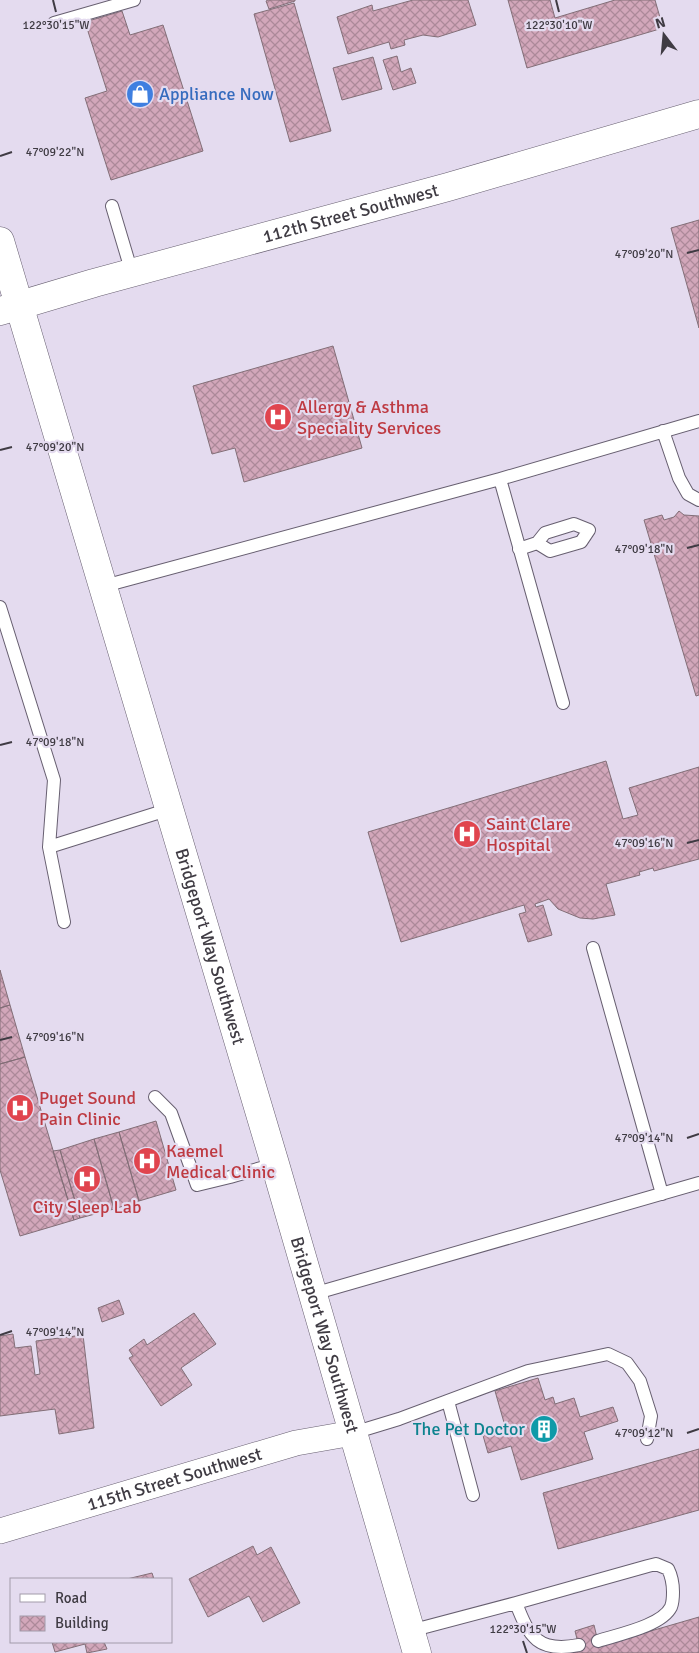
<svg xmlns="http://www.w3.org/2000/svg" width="699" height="1653" font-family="Signika,sans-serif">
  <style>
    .building { fill: url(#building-cross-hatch); stroke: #826e77 }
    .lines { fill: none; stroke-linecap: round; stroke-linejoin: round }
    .lane-casing { stroke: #675f70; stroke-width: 14 }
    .street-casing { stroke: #675f70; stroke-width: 26 }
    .secondary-casing { stroke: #675f70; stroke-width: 29 }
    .primary-casing { stroke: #675f70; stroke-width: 29 }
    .lane { stroke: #fff; stroke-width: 12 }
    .street { stroke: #fff; stroke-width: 25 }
    .secondary { stroke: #fff; stroke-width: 28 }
    .primary { stroke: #fff; stroke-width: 28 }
    .ticks { fill: none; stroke: #3f3b43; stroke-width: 2 }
    .labels { text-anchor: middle; stroke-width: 4.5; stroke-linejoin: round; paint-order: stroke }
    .shop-label { font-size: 18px; fill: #366cbe; stroke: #e4dbef; text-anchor: start }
    .street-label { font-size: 18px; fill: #3f3b43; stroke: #e4dbef }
    .health-label { font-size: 18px; fill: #be3a42; stroke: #e4dbef; text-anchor: start }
    .culture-label { font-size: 18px; fill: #0d838f; stroke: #e4dbef; text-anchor: end }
    .ticks-label { font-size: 12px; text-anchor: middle; fill: #3f3b43; stroke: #e4dbef; stroke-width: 4.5; stroke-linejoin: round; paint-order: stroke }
  </style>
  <defs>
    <pattern id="building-cross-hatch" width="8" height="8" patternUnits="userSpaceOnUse" patternTransform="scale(1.25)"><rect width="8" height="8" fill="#d2a7ba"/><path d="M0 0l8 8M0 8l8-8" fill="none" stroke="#ac8999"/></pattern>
  </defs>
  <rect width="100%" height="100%" fill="#e4dbef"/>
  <path class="building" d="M 268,0 L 295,0 L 295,1 L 269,9 L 266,1 Z
    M 413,0 L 468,0 L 476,25 L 438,37 L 423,35 L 404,40 L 405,45 L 391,49 L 389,42 L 348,54 L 337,17 L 372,5 L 373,11 Z
    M 508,0 L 550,0 L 555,18 L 615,0 L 655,0 L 663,28 L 527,68 Z
    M 294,3 L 331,131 L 290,142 L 254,14 Z
    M 122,11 L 130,35 L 163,25 L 203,151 L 111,180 L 85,98 L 107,91 L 85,22 Z
    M 397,56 L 401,72 L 411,68 L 416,83 L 393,90 L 383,60 Z
    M 373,57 L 382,89 L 342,100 L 333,68 Z
    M 699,220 L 699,328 L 671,228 Z
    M 333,346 L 362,448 L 244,482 L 235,448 L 212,454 L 193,386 Z
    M 679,511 L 684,515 L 699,516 L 699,695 L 696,696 L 644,520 L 662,515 L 664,520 L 674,517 Z
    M 606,761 L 623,819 L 638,815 L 629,788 L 699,767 L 699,859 L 654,871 L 653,868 L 639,872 L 640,875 L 606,884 L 615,915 L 593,919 L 580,918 L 558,909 L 549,899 L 535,904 L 536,907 L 543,905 L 552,935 L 528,942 L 519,914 L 526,912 L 524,905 L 401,942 L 368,832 Z
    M 0,970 L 10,1005 L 0,1008 Z
    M 10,1005 L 25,1057 L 0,1064 L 0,1008 Z
    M 25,1057 L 74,1220 L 20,1236 L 0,1170 L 0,1064 Z
    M 156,1121 L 176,1190 L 139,1201 L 119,1132 Z
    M 119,1132 L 139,1201 L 114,1209 L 94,1139 Z
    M 94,1139 L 114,1209 L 80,1218 L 60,1150 Z
    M 60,1150 L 80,1218 L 74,1220 L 53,1151 Z
    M 119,1300 L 124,1314 L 102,1322 L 98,1308 Z
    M 194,1313 L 216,1344 L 181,1368 L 192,1385 L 161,1406 L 129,1358 L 133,1356 L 129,1350 L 144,1339 L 147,1345 Z
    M 13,1334 L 15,1348 L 31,1346 L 35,1375 L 40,1374 L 36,1341 L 83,1335 L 94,1428 L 59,1434 L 55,1409 L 0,1416 L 0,1336 Z
    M 538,1378 L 545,1400 L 553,1397 L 555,1404 L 574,1398 L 580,1417 L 613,1407 L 618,1421 L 584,1432 L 593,1459 L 521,1480 L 511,1446 L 488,1453 L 482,1432 L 505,1426 L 495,1391 Z
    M 699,1449 L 699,1510 L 558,1549 L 543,1493 Z
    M 253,1546 L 257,1555 L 271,1547 L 300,1603 L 263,1622 L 249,1596 L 208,1617 L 189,1579 Z
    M 152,1573 L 154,1579 L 127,1579 Z
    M 699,1617 L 699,1653 L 573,1653 L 580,1651 L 575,1631 L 594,1625 L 599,1646 Z
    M 52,1642 L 104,1642 L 107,1649 L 87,1653 L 85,1644 L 55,1652 Z"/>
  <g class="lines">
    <g class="lane-casing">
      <path id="lane" d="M 54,23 L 134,0
        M 112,206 L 132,273
        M 663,431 L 679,478 L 688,494 L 699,500
        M 500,479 L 563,703
        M 519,549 L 537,543 L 545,533 L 574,524 L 589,530 L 581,542 L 550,551 L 537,543
        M 104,586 L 500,479 L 699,421
        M 0,607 L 54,780 L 49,847 L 64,922
        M 49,847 L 170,809
        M 593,948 L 662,1194
        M 155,1097 L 171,1113 L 197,1185 L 230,1177 L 275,1164
        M 313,1294 L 699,1183
        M 448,1401 L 473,1495
        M 353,1433 L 399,1419 L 528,1371 L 608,1354 L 627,1363 L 640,1381 L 651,1416 L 647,1439
        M 410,1631 L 516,1603
        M 579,1645 C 538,1653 529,1637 516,1603 L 648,1566 L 656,1564 L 668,1569 C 672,1577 673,1583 673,1592 C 673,1597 673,1602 671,1607 C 662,1626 616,1635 598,1641"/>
    </g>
    <g class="street-casing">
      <g id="street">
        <path id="s1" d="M 0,1531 L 296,1443 L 353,1433"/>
      </g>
    </g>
    <g class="secondary-casing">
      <g id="secondary">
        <path id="s2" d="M 0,311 L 94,283 L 448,187 L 699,114"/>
      </g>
    </g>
    <g class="primary-casing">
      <g id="primary">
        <path id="s3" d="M 0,241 L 275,1164 L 417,1653"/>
      </g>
    </g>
    <use href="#lane" class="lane"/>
    <use href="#street" class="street"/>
    <use href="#secondary" class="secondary"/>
    <use href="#primary" class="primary"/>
  </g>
  <path class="ticks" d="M 53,0 L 56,12M 556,0 L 559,12M 0,156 L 12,152M 687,253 L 699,250M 0,450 L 12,447M 687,548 L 699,545M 0,745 L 12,742M 687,843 L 699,840M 0,1040 L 12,1037M 687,1138 L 699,1134M 0,1335 L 12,1331M 687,1433 L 699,1429M 523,1641 L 527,1653"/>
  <defs>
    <g id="shop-disc" transform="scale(1.4375)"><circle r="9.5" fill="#3f7fe0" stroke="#e4dbef"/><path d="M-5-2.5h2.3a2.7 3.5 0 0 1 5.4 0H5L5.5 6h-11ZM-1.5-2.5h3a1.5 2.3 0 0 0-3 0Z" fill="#fff"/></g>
    <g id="hospital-disc" transform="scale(1.4375)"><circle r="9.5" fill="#e0444e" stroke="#e4dbef"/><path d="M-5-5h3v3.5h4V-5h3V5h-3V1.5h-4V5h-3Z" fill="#fff"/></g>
    <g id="building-disc" transform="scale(1.4375)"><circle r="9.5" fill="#0f9aa8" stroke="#e4dbef"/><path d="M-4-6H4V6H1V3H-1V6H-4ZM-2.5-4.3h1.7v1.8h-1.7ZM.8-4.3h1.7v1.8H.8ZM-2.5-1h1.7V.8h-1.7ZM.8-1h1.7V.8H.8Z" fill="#fff"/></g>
  </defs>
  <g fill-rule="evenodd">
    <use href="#shop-disc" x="140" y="94"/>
    <use href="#hospital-disc" x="278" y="417"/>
    <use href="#hospital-disc" x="467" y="834"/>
    <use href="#hospital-disc" x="20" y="1108"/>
    <use href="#hospital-disc" x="147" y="1161"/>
    <use href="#hospital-disc" x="87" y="1179"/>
    <use href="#building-disc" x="544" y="1429"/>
  </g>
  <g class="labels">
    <g class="shop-label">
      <text x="159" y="100">Appliance Now</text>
    </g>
    <g class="street-label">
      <text dy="6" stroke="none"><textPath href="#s2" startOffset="364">112th Street Southwest</textPath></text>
      <text dy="6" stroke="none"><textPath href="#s3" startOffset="736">Bridgeport Way Southwest</textPath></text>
      <text dy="6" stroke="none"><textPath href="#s3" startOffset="1141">Bridgeport Way Southwest</textPath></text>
      <text dy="6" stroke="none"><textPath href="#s1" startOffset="182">115th Street Southwest</textPath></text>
    </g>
    <g class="health-label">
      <text x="297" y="413">Allergy &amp; Asthma<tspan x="297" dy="21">Speciality Services</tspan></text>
      <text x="486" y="830">Saint Clare<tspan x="486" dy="21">Hospital</tspan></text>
      <text x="39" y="1104">Puget Sound<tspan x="39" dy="21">Pain Clinic</tspan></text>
      <text x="166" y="1157">Kaemel<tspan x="166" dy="21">Medical Clinic</tspan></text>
      <text x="87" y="1213" text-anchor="middle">City Sleep Lab</text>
    </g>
    <g class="culture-label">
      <text x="525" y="1435">The Pet Doctor</text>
    </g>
  </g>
  <g class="ticks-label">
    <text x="56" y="29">122°30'15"W</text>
    <text x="559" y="29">122°30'10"W</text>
    <text x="55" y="156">47°09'22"N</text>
    <text x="644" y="258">47°09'20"N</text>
    <text x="55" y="451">47°09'20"N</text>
    <text x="644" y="553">47°09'18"N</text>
    <text x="55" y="746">47°09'18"N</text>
    <text x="644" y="847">47°09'16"N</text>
    <text x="55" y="1041">47°09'16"N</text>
    <text x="644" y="1142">47°09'14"N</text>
    <text x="55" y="1336">47°09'14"N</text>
    <text x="644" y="1437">47°09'12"N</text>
    <text x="523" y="1633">122°30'15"W</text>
  </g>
  <rect x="10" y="1578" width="162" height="65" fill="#e4dbef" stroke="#a29baa"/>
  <rect x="20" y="1594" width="25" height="8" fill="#ffffff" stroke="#a29baa"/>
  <text x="55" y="1603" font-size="15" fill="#3f3b43">Road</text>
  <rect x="20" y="1616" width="25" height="15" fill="url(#building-cross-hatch)" stroke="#a29baa"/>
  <text x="55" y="1628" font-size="15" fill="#3f3b43">Building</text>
  <g transform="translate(664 35) rotate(344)" stroke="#e4dbef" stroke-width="4" paint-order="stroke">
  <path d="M0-4L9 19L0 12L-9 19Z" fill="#3f3b43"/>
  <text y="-8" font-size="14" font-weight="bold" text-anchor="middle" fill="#3f3b43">N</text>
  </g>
</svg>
